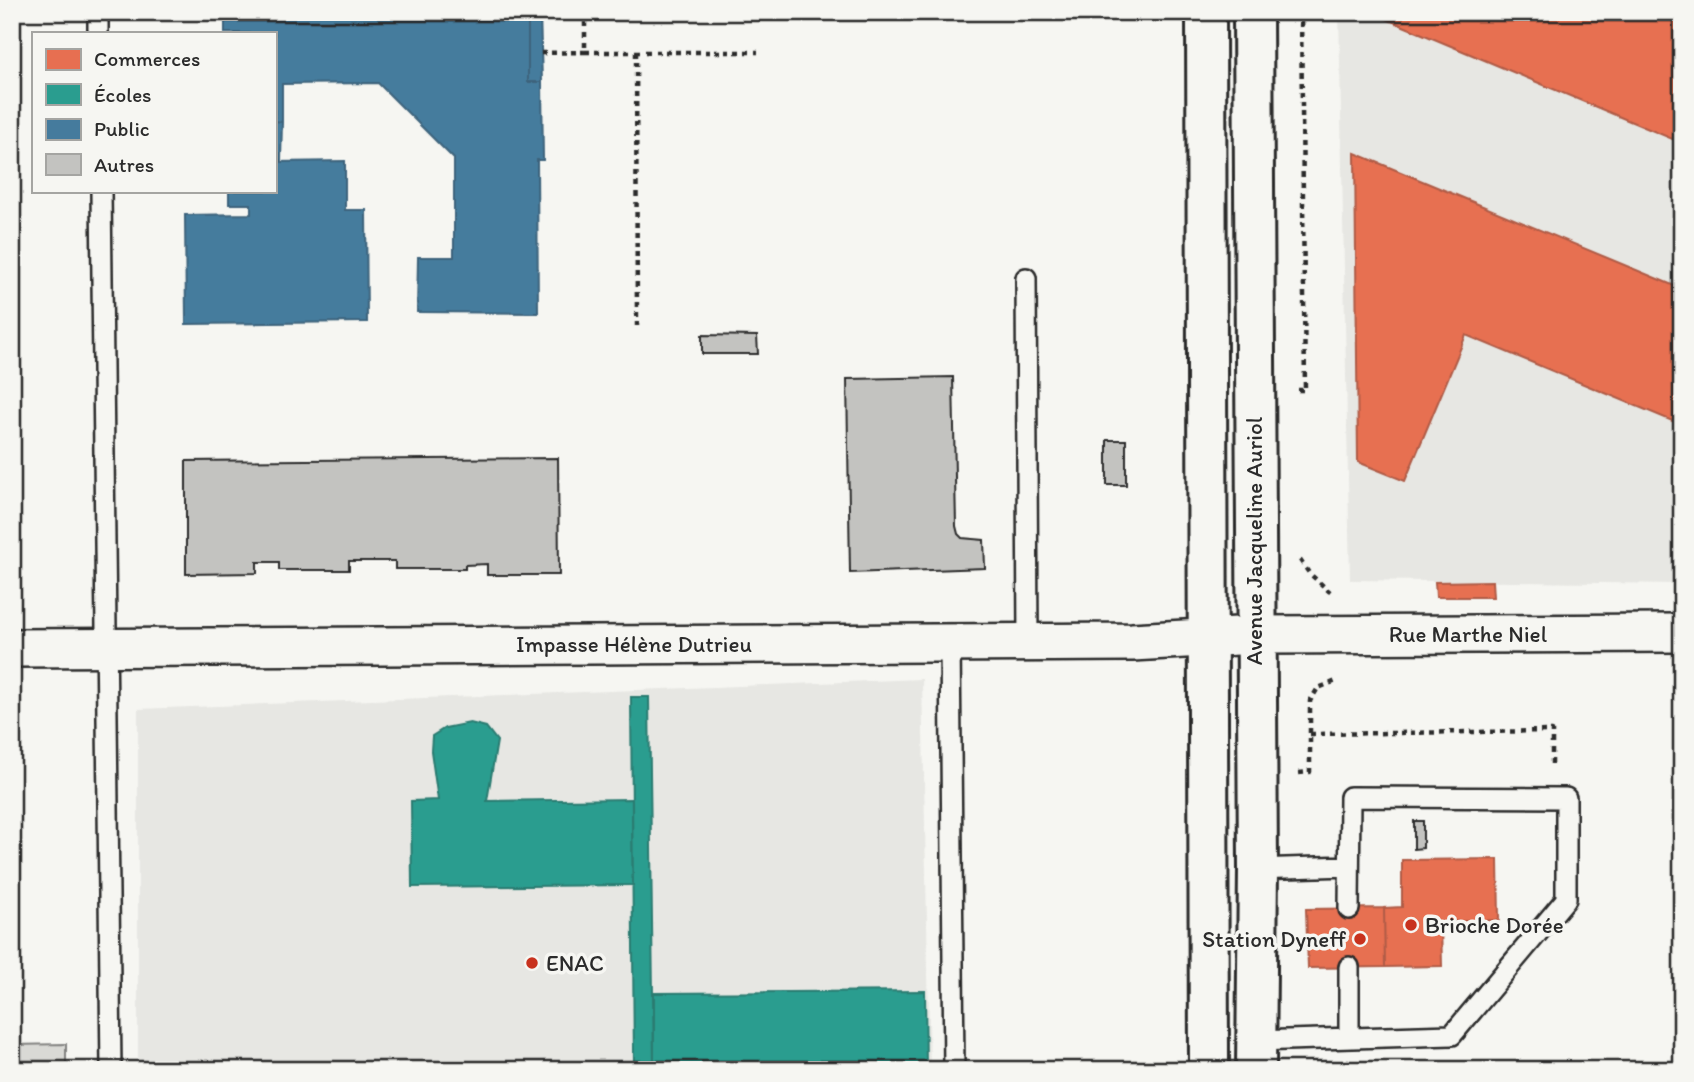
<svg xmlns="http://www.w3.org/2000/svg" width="1694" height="1082" font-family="Itim,sans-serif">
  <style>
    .built { fill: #e7e7e3 }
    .green { fill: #d9d9d5; stroke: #828280; stroke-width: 2 }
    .shops { fill: #e76f51; stroke: #af5b46; stroke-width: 2 }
    .schools { fill: #2a9d8f; stroke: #2a7b71; stroke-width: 2 }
    .public { fill: #457b9d; stroke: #3d637b; stroke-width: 2 }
    .building { fill: #c3c3c0; stroke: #2b2b2b; stroke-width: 2 }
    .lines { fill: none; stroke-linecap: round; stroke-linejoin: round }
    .service-casing { stroke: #2b2b2b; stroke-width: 24 }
    .minor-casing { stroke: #2b2b2b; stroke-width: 42 }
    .secondary-casing { stroke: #2b2b2b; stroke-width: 44 }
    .path { stroke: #2b2b2b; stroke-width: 4.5; stroke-dasharray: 5 5; stroke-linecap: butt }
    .service { stroke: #f6f6f2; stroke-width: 19 }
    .minor { stroke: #f6f6f2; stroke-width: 37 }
    .secondary { stroke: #f6f6f2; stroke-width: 38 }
    .poi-dot { fill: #c8321e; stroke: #f6f6f2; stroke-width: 2.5 }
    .labels { text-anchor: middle; stroke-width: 7; stroke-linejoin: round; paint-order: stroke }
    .street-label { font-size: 23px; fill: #2b2b2b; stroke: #f6f6f2 }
    .poi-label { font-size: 23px; fill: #2b2b2b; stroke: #f6f6f2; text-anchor: start }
  </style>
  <rect width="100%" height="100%" fill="#f6f6f2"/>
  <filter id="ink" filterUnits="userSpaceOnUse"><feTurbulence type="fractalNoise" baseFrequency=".0143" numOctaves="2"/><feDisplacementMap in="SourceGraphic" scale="14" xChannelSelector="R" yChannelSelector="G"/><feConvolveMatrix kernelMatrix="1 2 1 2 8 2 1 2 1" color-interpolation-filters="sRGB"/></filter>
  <g filter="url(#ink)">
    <path class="built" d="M 1339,12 L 1682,12 L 1682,584 L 1350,580 Z
      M 922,679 L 930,1070 L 138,1070 L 138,709 Z"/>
    <path class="green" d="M 66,1044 L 66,1070 L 12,1070 L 12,1045 Z"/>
    <path class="shops" d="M 1370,12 L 1682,12 L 1682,143 Z
      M 1355,153 L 1682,289 L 1682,425 L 1466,335 L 1405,481 L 1358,462 Z
      M 1492,581 L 1493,597 L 1436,597 L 1435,582 Z
      M 1498,859 L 1499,920 L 1441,922 L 1442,966 L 1385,967 L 1384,908 L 1402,907 L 1402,860 Z
      M 1384,908 L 1385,967 L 1308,968 L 1306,909 Z"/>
    <path class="schools" d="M 631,697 L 649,697 L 654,1070 L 634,1070 Z
      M 470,723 L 486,727 L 497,741 L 487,801 L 632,799 L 633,885 L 412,887 L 411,801 L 438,800 L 431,751 L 432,736 L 445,728 Z
      M 925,991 L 926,1070 L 654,1070 L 654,993 Z"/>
    <path class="public" d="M 225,12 L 458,12 L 458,20 L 528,20 L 528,82 L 542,82 L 543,160 L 537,160 L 538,313 L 417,312 L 418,257 L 454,257 L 454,159 L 378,83 L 282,84 L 282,122 L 275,121 L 275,33 L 225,33 Z
      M 458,12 L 540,12 L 542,82 L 528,82 L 528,20 L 458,20 Z
      M 275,121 L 282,122 L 281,161 L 275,160 Z
      M 345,161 L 345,210 L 366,210 L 367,322 L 186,324 L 185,215 L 251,214 L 251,204 L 229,204 L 229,191 L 275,191 L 275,162 Z"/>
    <path class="building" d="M 702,335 L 757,336 L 758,354 L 702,354 Z
      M 953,377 L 956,526 L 958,534 L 962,538 L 984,540 L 985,568 L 850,573 L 847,379 Z
      M 1107,440 L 1126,440 L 1126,485 L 1107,485 Z
      M 558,458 L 559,575 L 487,575 L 487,564 L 465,565 L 465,569 L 395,569 L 395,561 L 349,561 L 349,570 L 279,570 L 279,562 L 257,562 L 257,573 L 186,574 L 186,461 Z
      M 1414,821 L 1423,821 L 1423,848 L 1414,849 Z"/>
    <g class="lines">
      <g class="service-casing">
        <path id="service" d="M 98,12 L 98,33
          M 101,191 L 111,1070
          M 1026,278 L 1028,642
          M 950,642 L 954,1070
          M 1258,869 L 1349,866
          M 1349,967 L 1349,1038
          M 1256,1041 L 1452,1035 L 1566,899 L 1566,798 L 1350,797 L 1349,909"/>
      </g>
      <g class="minor-casing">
        <path id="minor" d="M 12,648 L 1132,642 L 1255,635 L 1682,633"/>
      </g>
      <g class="secondary-casing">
        <path id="secondary" d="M 1206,12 L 1209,1070
          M 1253,12 L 1258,869 L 1256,1070"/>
      </g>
      <path class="path" d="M 585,12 L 585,52 L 758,52
        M 636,52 L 637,326
        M 541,53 L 585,52
        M 1298,390 L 1305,390 L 1301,12
        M 1300,560 L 1309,573 L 1330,592
        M 1310,734 L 1552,731 L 1552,765
        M 1299,773 L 1310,772 L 1310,701 L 1318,688 L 1339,680"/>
      <use href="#service" class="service"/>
      <use href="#minor" class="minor"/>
      <use href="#secondary" class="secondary"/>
    </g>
  </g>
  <g class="poi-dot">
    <circle cx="1411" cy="925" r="7"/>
    <circle cx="1360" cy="939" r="7"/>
    <circle cx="532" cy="963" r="7"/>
  </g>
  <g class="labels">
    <g class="street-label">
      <text transform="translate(1254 541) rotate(-90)" y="8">Avenue Jacqueline Auriol</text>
      <text x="1468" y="642">Rue Marthe Niel</text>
      <text x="634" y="652">Impasse Hélène Dutrieu</text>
    </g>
    <g class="poi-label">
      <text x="1425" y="933">Brioche Dorée</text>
      <text x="1346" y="947" text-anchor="end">Station Dyneff</text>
      <text x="546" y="971">ENAC</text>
    </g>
  </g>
  <rect width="1694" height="1082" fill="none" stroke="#f6f6f2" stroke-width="42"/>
  <rect x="21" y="21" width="1652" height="1040" fill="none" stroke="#2b2b2b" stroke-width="2.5" filter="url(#ink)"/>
  <rect x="32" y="32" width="245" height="161" fill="#f6f6f2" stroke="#a5a5a2" stroke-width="2"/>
  <rect x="46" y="49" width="35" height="21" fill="#e76f51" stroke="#a5a5a2" stroke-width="2"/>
  <text x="94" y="66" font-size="21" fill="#2b2b2b">Commerces</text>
  <rect x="46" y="84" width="35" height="21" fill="#2a9d8f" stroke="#a5a5a2" stroke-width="2"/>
  <text x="94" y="102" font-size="21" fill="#2b2b2b">Écoles</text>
  <rect x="46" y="119" width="35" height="21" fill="#457b9d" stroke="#a5a5a2" stroke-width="2"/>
  <text x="94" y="136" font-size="21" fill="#2b2b2b">Public</text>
  <rect x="46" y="154" width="35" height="21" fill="#c3c3c0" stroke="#a5a5a2" stroke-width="2"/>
  <text x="94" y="172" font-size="21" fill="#2b2b2b">Autres</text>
</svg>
